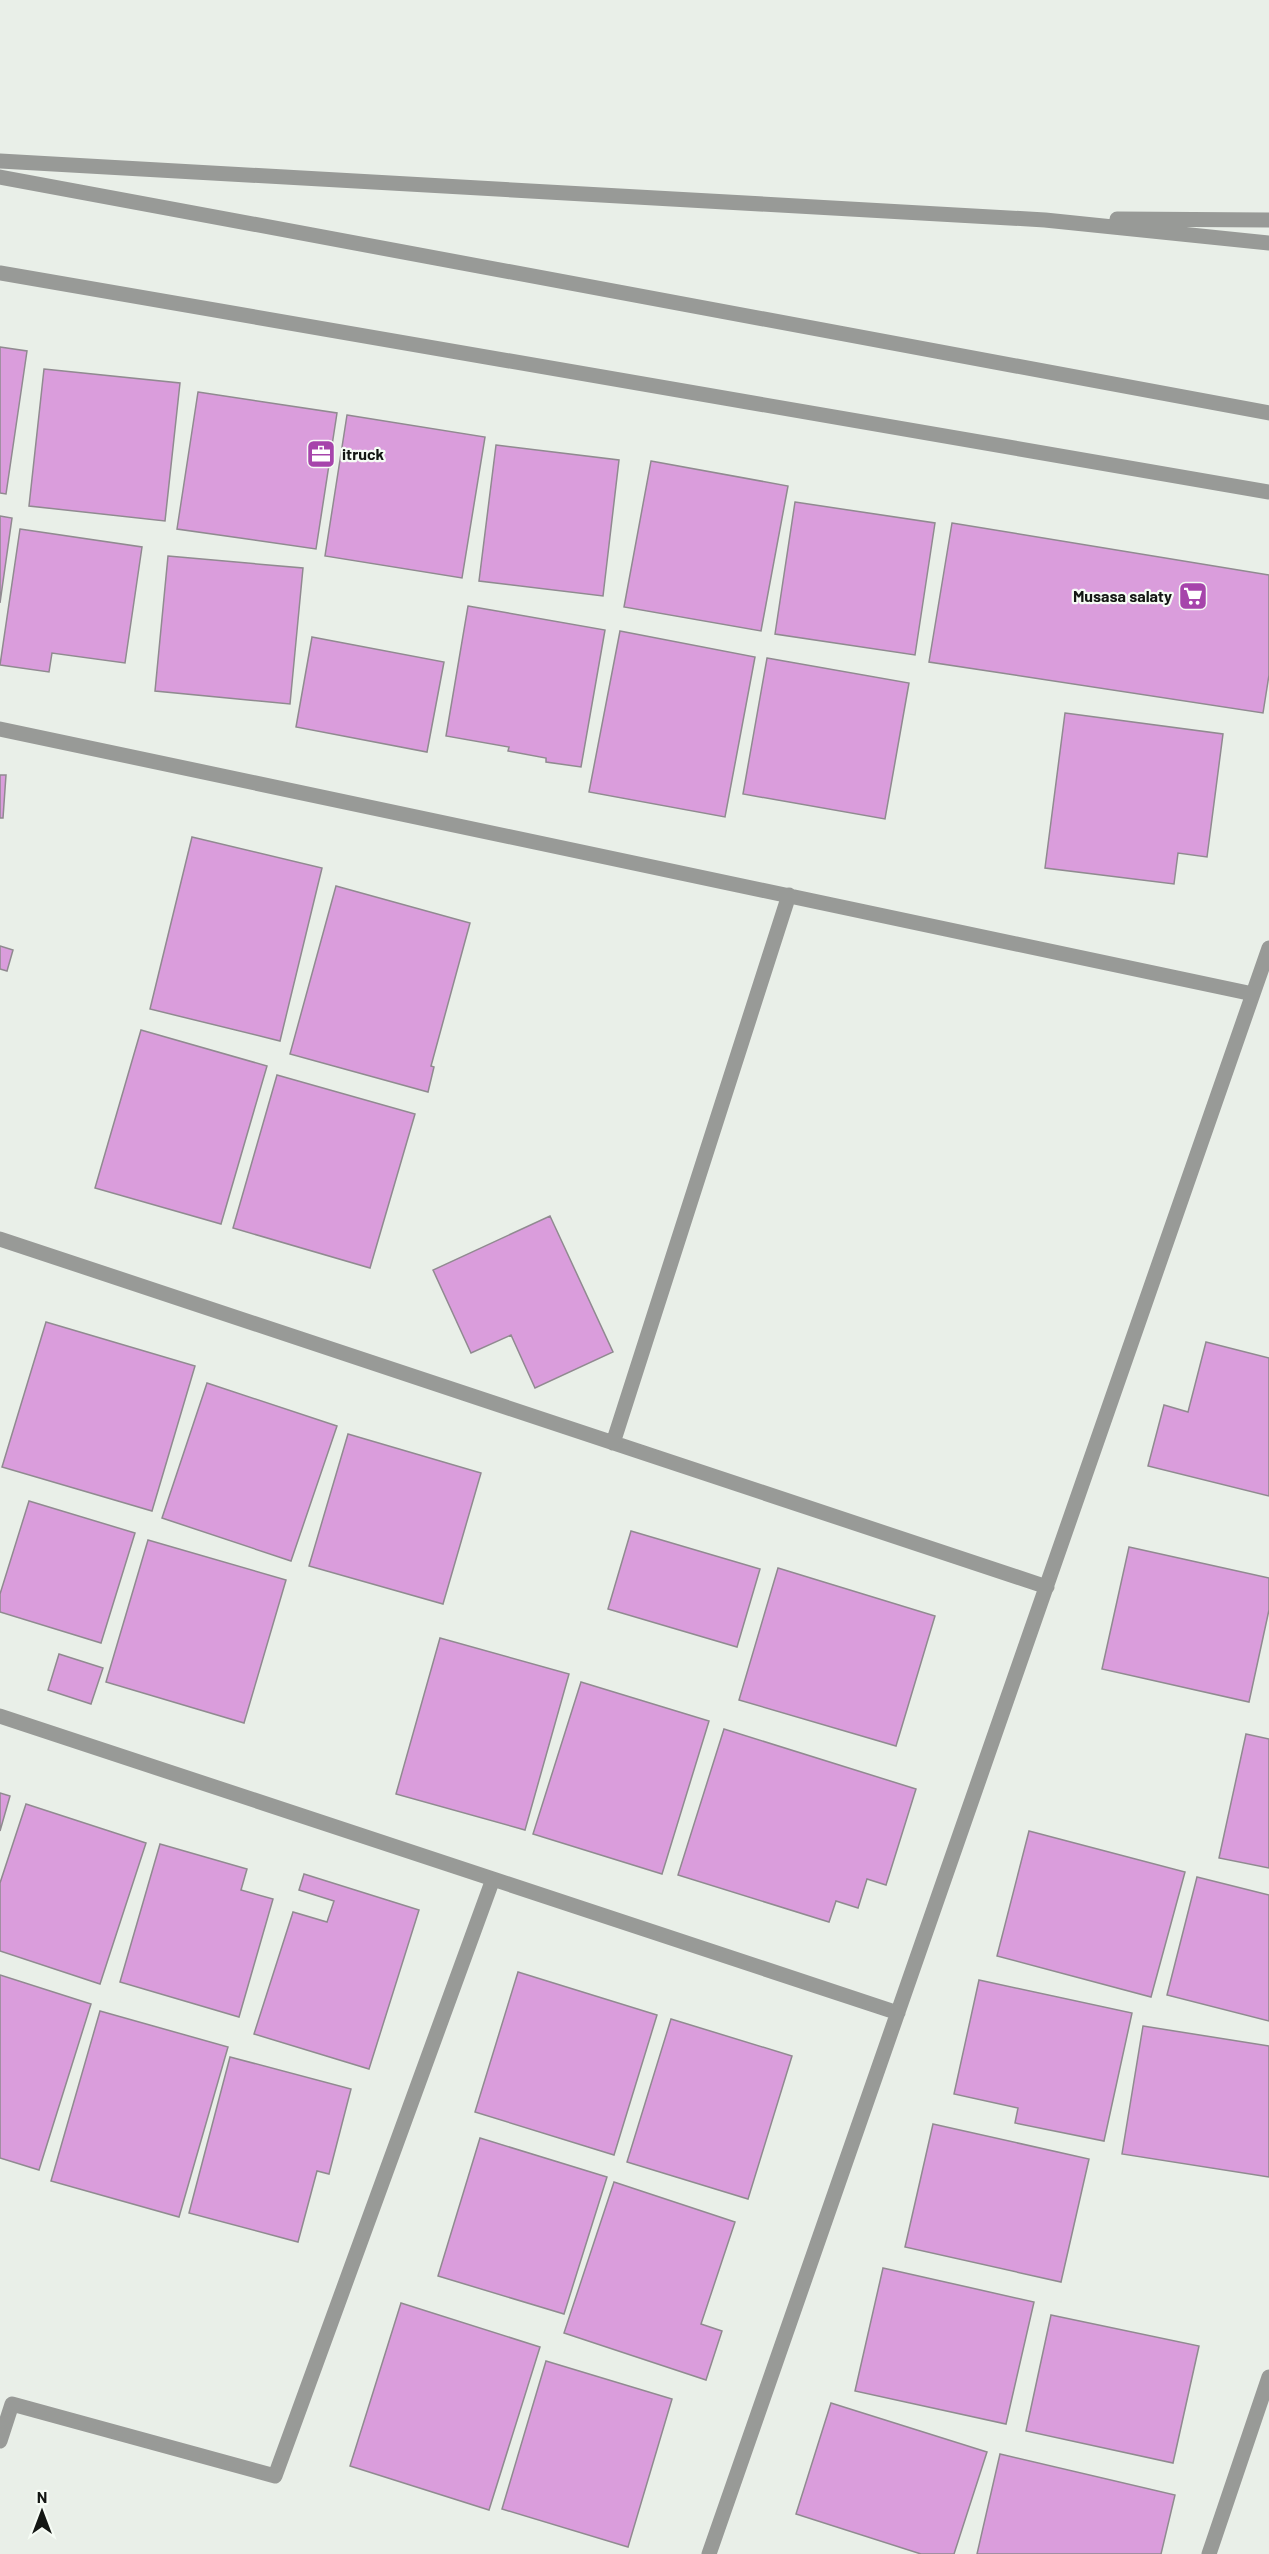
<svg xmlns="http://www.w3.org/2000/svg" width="1269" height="2554" font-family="Barlow,sans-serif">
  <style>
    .building { fill: #da9ddc; stroke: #908a90; stroke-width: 1.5 }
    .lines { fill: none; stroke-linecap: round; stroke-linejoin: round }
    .minor { stroke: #989a97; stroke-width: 15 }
    .labels { text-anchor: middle; stroke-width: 4.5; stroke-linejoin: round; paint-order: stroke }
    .poi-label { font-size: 16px; font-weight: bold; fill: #131613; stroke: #f6fcf5; text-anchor: start }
  </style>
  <rect width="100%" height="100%" fill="#e9efe8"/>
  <path class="building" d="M 0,347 L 27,351 L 6,494 L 0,493 Z
    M 44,369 L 180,383 L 165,521 L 29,506 Z
    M 198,392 L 337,413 L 316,549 L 177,529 Z
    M 347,415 L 485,437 L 462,578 L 325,556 Z
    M 496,445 L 619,460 L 603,596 L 479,581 Z
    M 651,461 L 788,486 L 761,631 L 624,607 Z
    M 795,502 L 935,523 L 915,655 L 775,634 Z
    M 0,516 L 12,518 L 0,603 Z
    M 952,523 L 1269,575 L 1269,675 L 1263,713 L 929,662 Z
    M 20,529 L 142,547 L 125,663 L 52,653 L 49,672 L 0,665 Z
    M 168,556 L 303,568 L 290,704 L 155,691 Z
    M 468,606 L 605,630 L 581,767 L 546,762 L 546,758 L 508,751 L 509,747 L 446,736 Z
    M 620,631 L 755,657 L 725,817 L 589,792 Z
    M 312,637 L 444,662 L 427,752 L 296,727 Z
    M 767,658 L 909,683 L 885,819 L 743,794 Z
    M 1065,713 L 1223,734 L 1207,857 L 1178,853 L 1174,884 L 1045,868 Z
    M 0,775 L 6,775 L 3,818 L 0,818 Z
    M 192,837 L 322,868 L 280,1041 L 150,1009 Z
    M 336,886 L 470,923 L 431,1066 L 434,1067 L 428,1092 L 290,1054 Z
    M 0,946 L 13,950 L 7,971 L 0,969 Z
    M 141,1030 L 267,1066 L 221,1224 L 95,1188 Z
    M 277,1075 L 415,1114 L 370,1268 L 233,1228 Z
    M 550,1216 L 613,1352 L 535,1388 L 511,1335 L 471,1353 L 433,1270 Z
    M 46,1322 L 195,1366 L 152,1511 L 2,1467 Z
    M 1206,1342 L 1269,1358 L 1269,1496 L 1148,1466 L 1164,1405 L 1188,1412 Z
    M 207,1383 L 337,1426 L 291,1561 L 162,1518 Z
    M 348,1434 L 481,1473 L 443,1604 L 309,1566 Z
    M 29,1501 L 135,1533 L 101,1643 L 0,1612 L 0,1594 Z
    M 631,1531 L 760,1569 L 737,1647 L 608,1609 Z
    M 148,1540 L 286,1580 L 244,1723 L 106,1682 Z
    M 1129,1547 L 1269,1578 L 1269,1610 L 1249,1702 L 1102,1669 Z
    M 778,1568 L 935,1616 L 896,1746 L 739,1700 Z
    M 440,1638 L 569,1674 L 525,1830 L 396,1794 Z
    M 59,1654 L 103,1668 L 91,1704 L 48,1690 Z
    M 581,1682 L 709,1721 L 662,1874 L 533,1834 Z
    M 724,1729 L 916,1789 L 886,1885 L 867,1879 L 858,1908 L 836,1901 L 829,1922 L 678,1875 Z
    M 1246,1734 L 1269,1739 L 1269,1868 L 1219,1858 Z
    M 0,1793 L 10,1796 L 0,1831 Z
    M 26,1804 L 146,1843 L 100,1984 L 0,1951 L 0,1883 Z
    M 1029,1831 L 1185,1872 L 1151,1997 L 997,1956 Z
    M 160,1844 L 247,1869 L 241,1890 L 273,1899 L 239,2017 L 120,1982 Z
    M 304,1874 L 419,1910 L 369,2069 L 254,2034 L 293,1912 L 327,1922 L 334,1901 L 299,1890 Z
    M 1197,1877 L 1269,1895 L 1269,2021 L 1167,1995 Z
    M 518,1972 L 657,2015 L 614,2155 L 475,2112 Z
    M 0,1975 L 91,2004 L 39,2170 L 0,2158 Z
    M 979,1980 L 1132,2013 L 1104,2141 L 1015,2123 L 1018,2108 L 954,2094 Z
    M 100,2011 L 228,2047 L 179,2217 L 51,2181 Z
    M 671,2019 L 792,2056 L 748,2199 L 627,2162 Z
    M 1143,2026 L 1269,2046 L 1269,2177 L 1122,2154 Z
    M 230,2057 L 351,2089 L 329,2174 L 317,2171 L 298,2242 L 189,2213 Z
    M 933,2124 L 1089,2159 L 1061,2282 L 905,2247 Z
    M 480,2138 L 607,2177 L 564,2314 L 438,2276 Z
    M 614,2182 L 735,2222 L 701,2324 L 722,2331 L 706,2380 L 564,2333 Z
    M 883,2268 L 1034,2302 L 1006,2424 L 855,2391 Z
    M 401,2303 L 540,2347 L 489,2510 L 350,2466 Z
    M 1051,2315 L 1199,2346 L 1173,2463 L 1026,2431 Z
    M 546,2361 L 672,2399 L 628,2547 L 502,2509 Z
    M 831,2403 L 987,2452 L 954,2554 L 921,2554 L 796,2514 Z
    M 1000,2454 L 1175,2495 L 1161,2554 L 977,2554 Z"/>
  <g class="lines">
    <path class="minor" d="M 0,161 L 1045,220 L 1269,243
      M 0,177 L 1269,413
      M 1117,219 L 1269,220
      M 0,273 L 1269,492
      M 0,729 L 1253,994
      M 0,1239 L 1047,1587
      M 613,1443 L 789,895
      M 0,1716 L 898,2013
      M 0,2441 L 12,2404 L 275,2476 L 493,1879
      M 709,2554 L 1269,948
      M 1209,2554 L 1269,2377"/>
  </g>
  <defs>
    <g id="office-square" transform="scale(1.5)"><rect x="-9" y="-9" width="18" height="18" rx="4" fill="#a644ab" stroke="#f6fcf5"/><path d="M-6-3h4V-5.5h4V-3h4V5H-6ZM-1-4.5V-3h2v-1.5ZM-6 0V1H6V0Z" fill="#fff"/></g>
    <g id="supermarket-square" transform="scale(1.5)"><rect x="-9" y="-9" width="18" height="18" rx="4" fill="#a644ab" stroke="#f6fcf5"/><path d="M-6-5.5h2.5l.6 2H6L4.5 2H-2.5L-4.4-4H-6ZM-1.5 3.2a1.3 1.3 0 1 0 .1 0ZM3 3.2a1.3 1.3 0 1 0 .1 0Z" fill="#fff"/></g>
  </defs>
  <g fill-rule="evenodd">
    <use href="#office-square" x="321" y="454"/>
    <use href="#supermarket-square" x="1193" y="596"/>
  </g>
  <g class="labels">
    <g class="poi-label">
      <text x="342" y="460">itruck</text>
      <text x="1172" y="602" text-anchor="end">Musasa salaty</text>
    </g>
  </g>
  <g transform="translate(42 2512)" stroke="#f6fcf5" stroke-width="4.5" paint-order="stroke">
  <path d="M0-4.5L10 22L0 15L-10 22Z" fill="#131613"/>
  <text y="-9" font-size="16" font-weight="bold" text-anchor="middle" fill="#131613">N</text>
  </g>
</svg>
